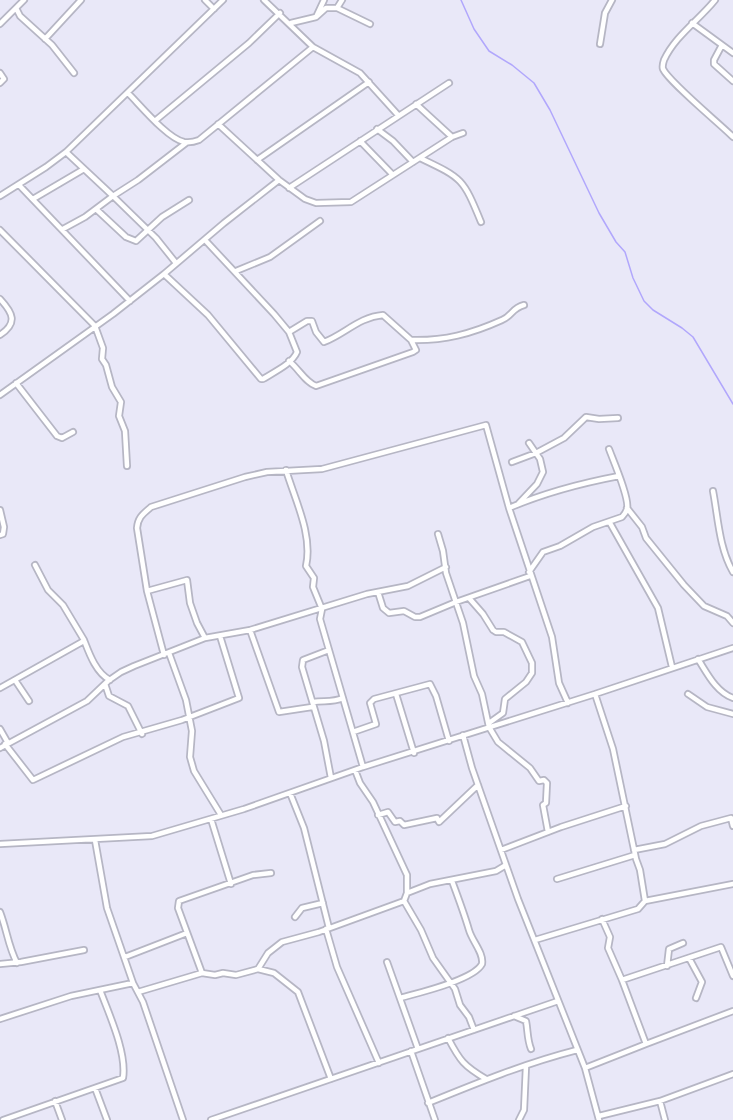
<svg xmlns="http://www.w3.org/2000/svg" width="733" height="1120" font-family="'Space Grotesk',sans-serif">
  <style>
    .lines { fill: none; stroke-linecap: round; stroke-linejoin: round }
    .stream { stroke: #b1a7fc; stroke-width: 1.5 }
    .minor-casing { stroke: #b6b6c4; stroke-width: 8 }
    .minor { stroke: #fff; stroke-width: 4.5 }
  </style>
  <rect width="100%" height="100%" fill="#e9e8f8"/>
  <g class="lines">
    <path class="stream" d="M 461,0 L 474,29 L 489,51 L 512,65 L 534,83 L 550,110 L 599,213 L 616,242 L 625,252 L 633,278 L 644,301 L 653,310 L 682,328 L 693,337 L 733,404"/>
    <g class="minor-casing">
      <path id="minor" d="M 205,0 L 214,9
        M 264,0 L 313,47 L 360,73 L 398,115
        M 715,0 C 699,20 675,36 664,60 C 663,63 662,66 663,69 C 669,82 720,124 733,137
        M 16,8 L 20,16 L 52,45 L 74,73
        M 337,8 L 370,24
        M 317,15 L 324,0
        M 291,23 L 316,17 L 326,8 L 337,8 L 342,0
        M 692,23 L 733,53
        M 0,24 L 24,0
        M 45,39 L 81,0
        M 600,44 L 605,13 L 612,0
        M 722,45 L 714,60 L 714,64 L 733,81
        M 0,73 L 4,79 L 0,83
        M 128,93 C 141,106 167,138 184,142 C 190,143 194,142 199,140 L 313,47
        M 416,104 L 452,137
        M 156,120 L 249,43 L 280,13
        M 218,124 L 279,180 L 305,199 L 316,203 L 351,202 L 452,137 L 463,133
        M 377,129 L 393,141 L 413,162
        M 360,141 L 393,175
        M 420,158 C 462,178 463,178 481,222
        M 257,160 L 369,82
        M 19,185 L 130,301
        M 289,188 L 449,83
        M 0,196 L 46,167 L 66,152 L 223,0
        M 33,199 L 84,169
        M 96,209 L 126,237 L 136,241 L 162,217 L 189,200
        M 63,229 L 85,217 L 113,196 L 66,152
        M 0,230 L 95,326 L 103,348 L 102,359 L 106,365 L 112,387 L 121,402 L 119,416 L 125,431 L 127,466
        M 176,263 L 156,238 L 113,196 L 138,180 L 186,143
        M 236,271 L 270,257 L 320,221
        M 164,274 L 224,223 L 279,180
        M 0,299 C 13,313 18,323 0,335
        M 289,332 L 307,321 L 312,321 L 316,332 L 324,342 C 345,334 359,317 383,315 L 411,340 L 416,350 L 413,352 L 316,386 C 305,382 299,369 289,361
        M 411,340 C 444,341 471,334 502,320 C 512,316 512,308 524,305
        M 16,383 L 57,436 L 62,438 L 73,432
        M 0,395 L 113,314 L 164,274 L 208,315 L 261,379 L 263,379 C 274,372 292,364 297,352 L 289,332 L 274,314 L 205,240
        M 512,462 L 536,453 L 564,438 L 586,417 L 599,419 L 618,418
        M 286,470 C 295,500 313,535 306,566 L 314,578 L 313,587 L 322,609 L 320,619 L 363,767
        M 713,491 C 718,517 719,548 733,572
        M 519,503 L 537,484 L 543,472 L 540,459 L 529,443
        M 509,508 C 544,493 582,483 619,476
        M 627,508 L 642,527 L 646,538 L 684,585 L 704,606 L 727,616 L 733,623
        M 0,510 L 4,527 L 3,534 L 0,535
        M 610,523 L 658,608 L 672,667
        M 438,534 L 443,551 L 446,573 L 463,623 L 474,676 L 482,694 L 489,727 L 498,742 L 530,768 L 539,781 L 544,780 L 547,783 L 546,803 L 543,805 L 548,832
        M 35,565 L 48,590 L 63,605 L 84,640
        M 529,572 L 543,552 L 560,546 L 593,527 L 622,517 C 624,515 626,512 627,509 C 630,499 613,460 609,449
        M 147,591 L 187,580 L 190,603 L 197,623 L 205,638
        M 378,592 L 383,608 L 389,613 L 404,611 L 415,617 L 420,617 L 456,602 L 530,576
        M 469,598 L 483,614 L 493,630 L 496,632 L 504,632 L 522,642 L 532,663 L 532,673 L 526,682 L 505,699 L 503,713 L 489,723
        M 250,630 L 279,712 L 312,707
        M 329,650 L 303,660 L 302,667 L 324,741 L 331,778
        M 169,653 L 186,700 L 192,731 L 190,757 L 194,771 L 221,815
        M 164,655 L 147,591 L 137,528 C 138,517 143,514 151,507 L 245,477 L 267,472 L 322,469 L 486,425 L 509,508 L 552,637 L 559,683 L 568,703
        M 698,659 C 707,673 716,692 733,698
        M 15,680 L 29,701
        M 105,684 L 109,696 L 128,706 L 142,734
        M 0,688 L 82,642 L 84,640 C 89,653 96,673 110,680
        M 396,694 L 414,753
        M 595,694 L 733,648
        M 688,694 L 707,707 L 733,714
        M 313,702 C 324,700 331,703 343,698
        M 0,729 L 8,743
        M 353,732 L 376,724 L 370,703 L 374,699 L 430,684 L 436,696 L 449,741
        M 463,735 L 472,768 L 518,899 L 585,1068 L 599,1120
        M 5,744 L 33,780 L 123,737 L 182,720 L 239,698 L 220,636
        M 0,748 L 87,701 L 108,681 L 121,672 L 134,666 L 205,638 L 250,630 L 367,594 L 408,586 L 446,567
        M 290,793 L 304,828 L 329,928
        M 378,815 L 388,812 L 395,822 L 400,821 L 404,825 L 437,818 L 439,822 L 478,785
        M 211,819 L 231,884
        M 0,844 L 152,836 L 244,809 L 363,767 L 595,694 L 613,749 L 636,859 L 640,870 L 645,901 L 638,909 L 535,940
        M 501,850 L 561,827 L 626,806
        M 634,850 L 665,844 L 701,826 L 731,818 L 733,826
        M 557,879 L 635,855
        M 407,893 L 430,884 L 496,871 L 506,865
        M 404,901 L 421,930 L 433,958 L 455,989 L 460,1005 L 469,1017 L 474,1030
        M 645,901 L 733,884
        M 0,912 C 7,930 8,946 17,963
        M 295,917 L 302,908 L 323,903
        M 602,919 L 610,937 L 608,948 L 622,980
        M 326,929 L 337,967 L 379,1063
        M 125,957 L 187,933
        M 689,958 L 702,982 L 696,998
        M 387,962 L 418,1049
        M 0,964 L 21,962 L 84,950
        M 667,966 L 669,949 L 683,943
        M 258,969 L 268,953 L 282,942 L 319,932 L 404,901 L 407,893 L 407,875 L 373,802 L 360,783 L 355,770
        M 202,973 L 178,908 L 179,901 L 253,875 L 271,873
        M 133,983 L 143,1002 L 183,1120
        M 138,992 L 202,973 L 215,975 L 223,973 L 236,975 L 258,969 L 274,973 L 298,992 L 331,1079
        M 400,998 C 418,993 474,980 482,964 C 484,953 472,941 469,930 C 464,913 458,897 452,881
        M 514,1016 L 526,1021 C 528,1031 527,1039 531,1049
        M 0,1019 L 71,996 L 133,983 L 107,908 L 95,840
        M 448,1038 C 460,1061 464,1066 486,1079
        M 646,1044 L 733,1011
        M 411,1051 L 435,1120
        M 585,1068 L 646,1044 L 622,980 L 721,947 L 733,976
        M 95,1088 L 107,1120
        M 55,1101 L 62,1120
        M 660,1101 L 665,1120
        M 428,1103 C 477,1083 526,1063 577,1050
        M 599,1116 L 660,1101 L 733,1074
        M 3,1120 L 123,1078 C 127,1053 109,1014 100,990
        M 211,1120 L 558,1001
        M 519,1120 L 524,1110 L 526,1066"/>
    </g>
    <use href="#minor" class="minor"/>
  </g>
</svg>
